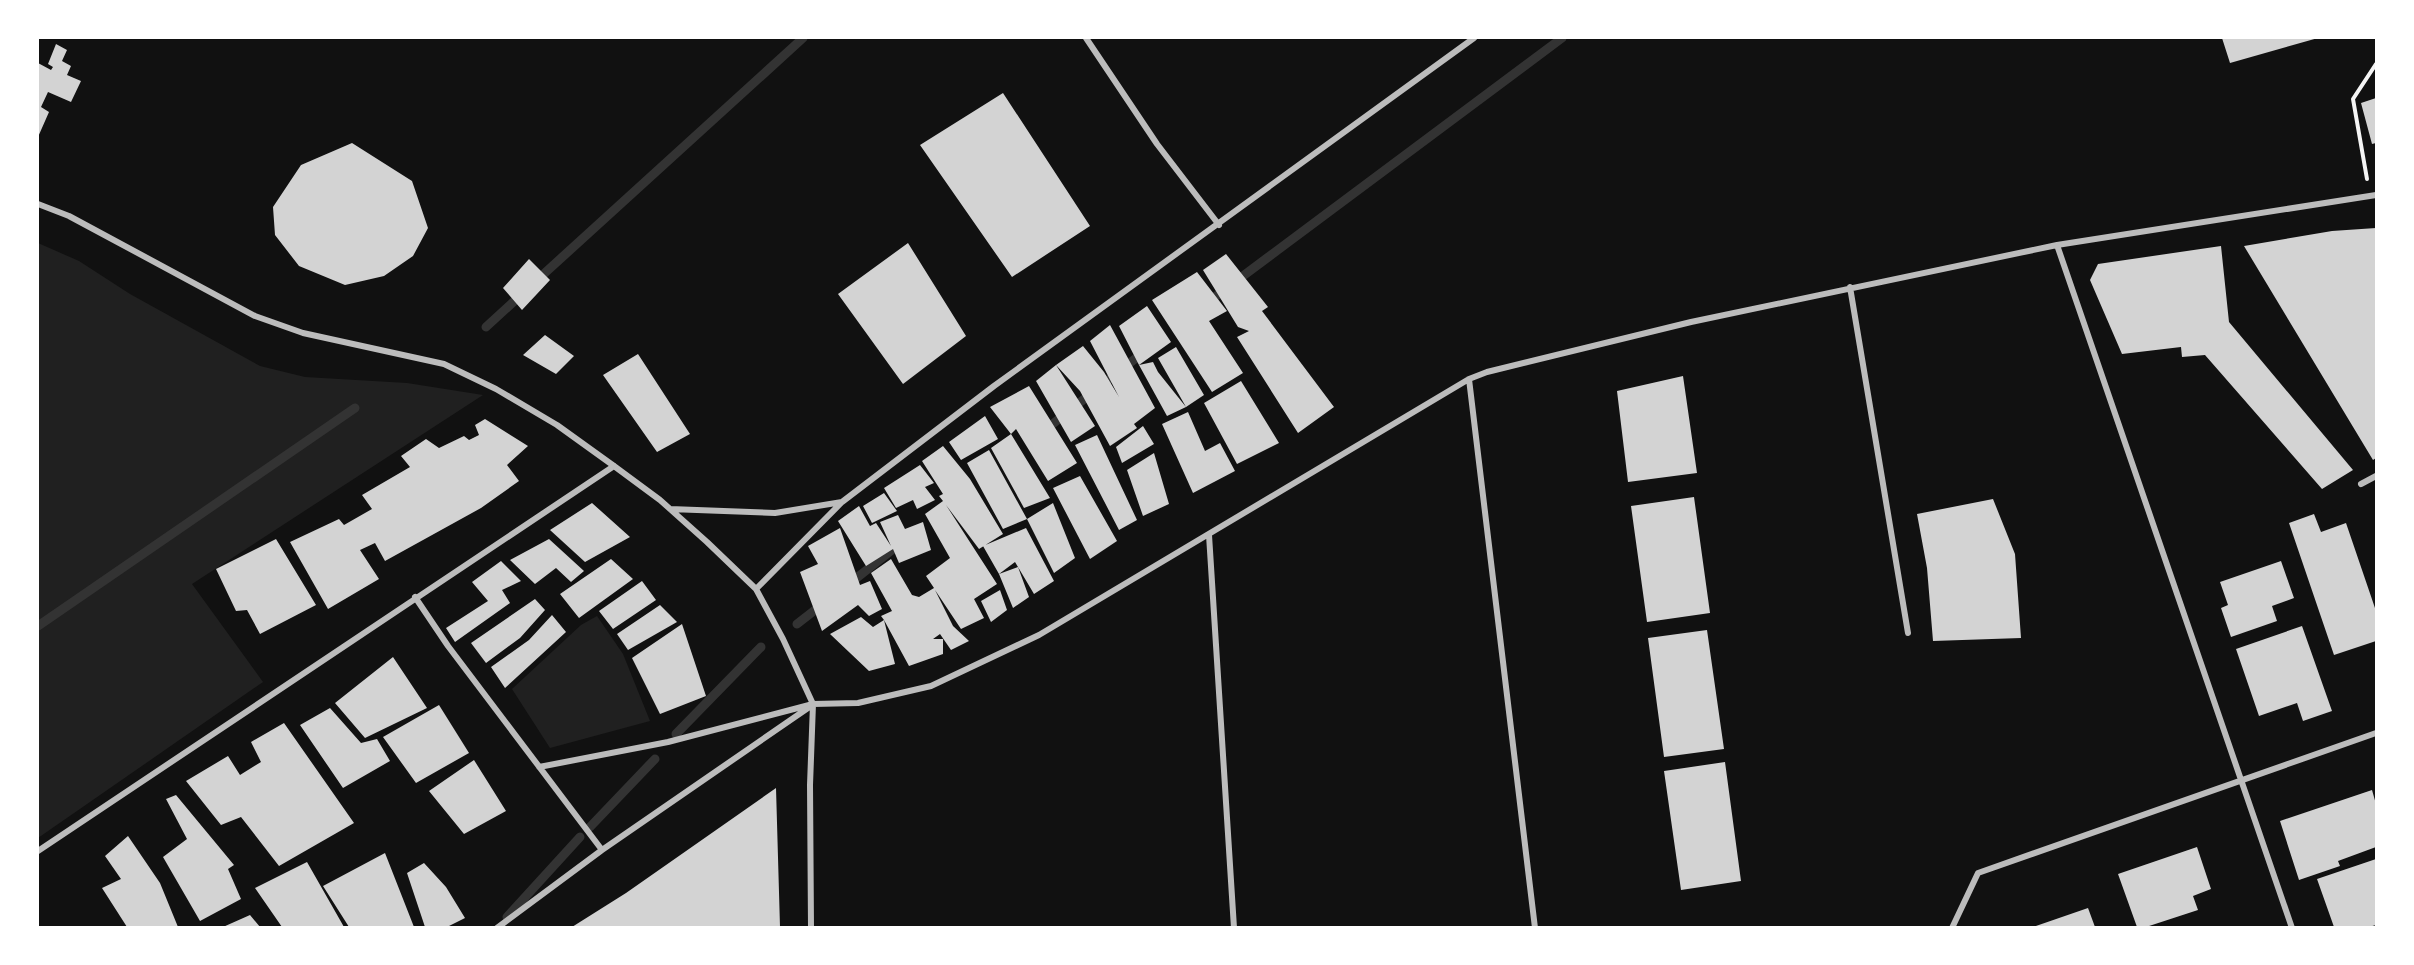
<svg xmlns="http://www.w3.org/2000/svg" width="2414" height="965" font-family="'Fira Sans Condensed',sans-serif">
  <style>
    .green { fill: #202020 }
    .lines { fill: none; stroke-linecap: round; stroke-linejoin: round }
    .stream { stroke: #333; stroke-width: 9 }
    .building { fill: #d3d3d3 }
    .path { stroke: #f5f5f5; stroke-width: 4 }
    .minor { stroke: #bcbcbc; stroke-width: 6 }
  </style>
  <rect width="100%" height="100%" fill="#111"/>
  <path class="green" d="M 38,243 L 79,261 L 130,294 L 260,366 L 305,377 L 407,383 L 483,395 L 192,584 L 263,682 L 38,838 Z
    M 597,616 L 623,654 L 650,721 L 550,748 L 512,689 L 581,625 Z"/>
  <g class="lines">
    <path class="stream" d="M 536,281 L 803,38
      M 1208,302 L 1562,38
      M 486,327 L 522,294
      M 1045,430 L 1145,351
      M 849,584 L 902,542
      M 797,624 L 824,603
      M 38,626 L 355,408
      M 676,734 L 761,647
      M 590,827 L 655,759
      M 507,917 L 580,837"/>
  </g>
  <path class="building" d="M 2222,38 L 2318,38 L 2230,63 Z
    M 56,44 L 67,50 L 62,61 L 71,66 L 67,75 L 81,81 L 71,102 L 48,92 L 41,107 L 49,112 L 38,137 L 38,63 L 51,70 L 53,67 L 48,64 Z
    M 1003,93 L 1090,226 L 1012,277 L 920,145 Z
    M 2376,98 L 2376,143 L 2372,144 L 2361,103 Z
    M 352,143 L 412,181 L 428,228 L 413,256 L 384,276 L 345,285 L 299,266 L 275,235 L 273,207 L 301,165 Z
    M 2376,228 L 2376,458 L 2373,460 L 2244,246 L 2332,231 Z
    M 908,243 L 966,336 L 903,384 L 838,294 Z
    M 2221,246 L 2229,322 L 2353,470 L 2322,489 L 2205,355 L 2182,357 L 2181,347 L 2122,354 L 2090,280 L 2098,264 Z
    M 1226,254 L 1268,307 L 1262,311 L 1334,407 L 1298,433 L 1237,337 L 1249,331 L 1238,327 L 1203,270 Z
    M 529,259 L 550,280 L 522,310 L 503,288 Z
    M 1197,272 L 1227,311 L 1209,321 L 1243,373 L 1212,392 L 1152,300 Z
    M 1147,306 L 1171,342 L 1139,365 L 1119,326 Z
    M 1110,325 L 1155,408 L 1134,424 L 1137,428 L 1110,446 L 1080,391 L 1056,365 L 1083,346 L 1104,372 L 1119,397 L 1090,341 Z
    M 545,335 L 574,356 L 556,374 L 523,355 Z
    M 1176,347 L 1204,395 L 1186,407 L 1158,358 Z
    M 638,354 L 690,434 L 657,452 L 603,375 Z
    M 1153,362 L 1158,372 L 1186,407 L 1167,416 L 1139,365 Z
    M 1056,365 L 1095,426 L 1071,442 L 1036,381 Z
    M 1683,376 L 1697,473 L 1628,482 L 1617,391 Z
    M 1241,381 L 1279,443 L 1237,464 L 1204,403 Z
    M 1029,386 L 1077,463 L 1048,481 L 1016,429 L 1011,434 L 990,407 Z
    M 1188,412 L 1205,451 L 1220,443 L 1235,471 L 1193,493 L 1162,424 Z
    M 985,416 L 998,439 L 961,460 L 949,442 Z
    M 485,419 L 528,446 L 507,465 L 519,481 L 481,508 L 385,561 L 375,543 L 360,550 L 379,579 L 328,609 L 290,542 L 339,519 L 344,525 L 372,509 L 362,495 L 410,467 L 401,456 L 426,439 L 439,448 L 464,436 L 469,440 L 479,435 L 475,425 Z
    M 1143,426 L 1154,444 L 1122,463 L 1116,447 Z
    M 1011,434 L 1050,498 L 1024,508 L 991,448 Z
    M 1097,435 L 1137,520 L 1119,530 L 1075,445 Z
    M 943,446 L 970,479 L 1003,534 L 979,549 L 946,505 L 997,584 L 974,599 L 984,618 L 961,629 L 935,590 L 953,626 L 969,641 L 951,650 L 940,634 L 933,639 L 943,639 L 943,654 L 909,666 L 884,620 L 895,664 L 869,671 L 830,634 L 861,617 L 873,627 L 884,620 L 881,616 L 892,611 L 871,573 L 891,559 L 912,595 L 919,597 L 934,588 L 926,576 L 950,558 L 925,514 L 943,501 L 939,496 L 943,494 L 922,461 Z
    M 989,450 L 1027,519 L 1053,503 L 1075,558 L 1054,573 L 1027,519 L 1003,529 L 967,463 Z
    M 1154,453 L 1169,504 L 1143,516 L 1127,470 Z
    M 920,465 L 934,483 L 925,487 L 935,500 L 917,509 L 913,500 L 896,508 L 884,488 Z
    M 1080,476 L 1117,541 L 1090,559 L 1053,488 Z
    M 884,493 L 897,511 L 872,523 L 863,506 Z
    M 1694,497 L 1710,613 L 1647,622 L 1631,506 Z
    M 1993,499 L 2015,554 L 2021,638 L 1933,641 L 1927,568 L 1917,514 Z
    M 592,503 L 630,537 L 585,562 L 550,530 Z
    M 859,506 L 870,526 L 876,523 L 891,546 L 880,522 L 898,515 L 905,529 L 923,522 L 931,550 L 899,563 L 893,549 L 866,566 L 838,521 Z
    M 2314,514 L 2321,532 L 2346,523 L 2376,611 L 2376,641 L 2334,655 L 2289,523 Z
    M 840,528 L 860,585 L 870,581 L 882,609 L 869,616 L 858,605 L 822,631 L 800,572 L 818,564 L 808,546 Z
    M 1026,528 L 1054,581 L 1034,594 L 1018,567 L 1029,597 L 1013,608 L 999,574 L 1018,567 L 1015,562 L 999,574 L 983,546 Z
    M 276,539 L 316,605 L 260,634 L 247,610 L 236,611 L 216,569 Z
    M 549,539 L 584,571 L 571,582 L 556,568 L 535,584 L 510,560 Z
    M 611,559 L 633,579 L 579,618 L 560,594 Z
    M 501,561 L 521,581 L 502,590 L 510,603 L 455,642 L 446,628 L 488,601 L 472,582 Z
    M 2281,561 L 2294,598 L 2272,606 L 2277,621 L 2231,637 L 2221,608 L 2228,605 L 2220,582 Z
    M 642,581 L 656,600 L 613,629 L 599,611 Z
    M 1000,590 L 1007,610 L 991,622 L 981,601 Z
    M 535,599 L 545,610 L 520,638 L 486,663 L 471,643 Z
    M 660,605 L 677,622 L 628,650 L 617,634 Z
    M 552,615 L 566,632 L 505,688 L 491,667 L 529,640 Z
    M 682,624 L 706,696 L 660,714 L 632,658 Z
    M 2302,626 L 2332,711 L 2303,721 L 2297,703 L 2259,716 L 2236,649 Z
    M 1707,630 L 1724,749 L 1664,757 L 1648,638 Z
    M 393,657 L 427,708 L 365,738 L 335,703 Z
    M 439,705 L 469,753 L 416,783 L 383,737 Z
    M 330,708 L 361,743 L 377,739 L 390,761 L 343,788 L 300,725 Z
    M 284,723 L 354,823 L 279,866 L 241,817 L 221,825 L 186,781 L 228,756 L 240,775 L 261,762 L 251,742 Z
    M 474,760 L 506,811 L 464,834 L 429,791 Z
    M 1725,762 L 1741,881 L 1681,890 L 1664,771 Z
    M 776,788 L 780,927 L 572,927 L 626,893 Z
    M 2372,790 L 2376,804 L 2376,847 L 2338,861 L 2340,866 L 2299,880 L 2280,821 Z
    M 176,795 L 234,865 L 228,869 L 241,899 L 200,921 L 163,857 L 187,839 L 166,799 Z
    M 128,836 L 160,883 L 178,927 L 127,927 L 102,888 L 121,879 L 105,856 Z
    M 2197,847 L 2211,889 L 2193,896 L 2198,910 L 2146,927 L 2137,927 L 2118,874 Z
    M 385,853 L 414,927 L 349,927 L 323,886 Z
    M 2376,859 L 2376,925 L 2369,927 L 2334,927 L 2317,879 Z
    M 307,862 L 344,927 L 282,927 L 255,888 Z
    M 424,863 L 446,887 L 465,918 L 447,927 L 425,927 L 407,873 Z
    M 2088,908 L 2095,927 L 2033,927 Z
    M 250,915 L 260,927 L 223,927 Z"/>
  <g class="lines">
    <path class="path" d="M 2367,179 L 2353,99 L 2376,64"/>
    <path class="minor" d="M 1086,38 L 1157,144 L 1219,225
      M 38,204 L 69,216 L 255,316 L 303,333 L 444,364 L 496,389 L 557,425 L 614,466 L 660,500 L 707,542 L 756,589 L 783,639 L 813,704 L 810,785 L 811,928
      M 2057,245 L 2292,928
      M 1850,287 L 1908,633
      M 1469,379 L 1535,928
      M 2361,484 L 2376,476
      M 670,509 L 775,513 L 842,502
      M 1209,535 L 1234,928
      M 756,589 L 842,502 L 994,386 L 1474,38
      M 415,597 L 448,646 L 602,850
      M 539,767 L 668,742 L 813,704 L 858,703 L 931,686 L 1039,635 L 1469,379 L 1487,372 L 1691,322 L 2057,245 L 2376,195
      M 38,851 L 614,466
      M 497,928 L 602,850 L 808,708
      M 1952,928 L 1978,873 L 2376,733"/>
  </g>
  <rect width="2414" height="965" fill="none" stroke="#ffffff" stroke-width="78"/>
</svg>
